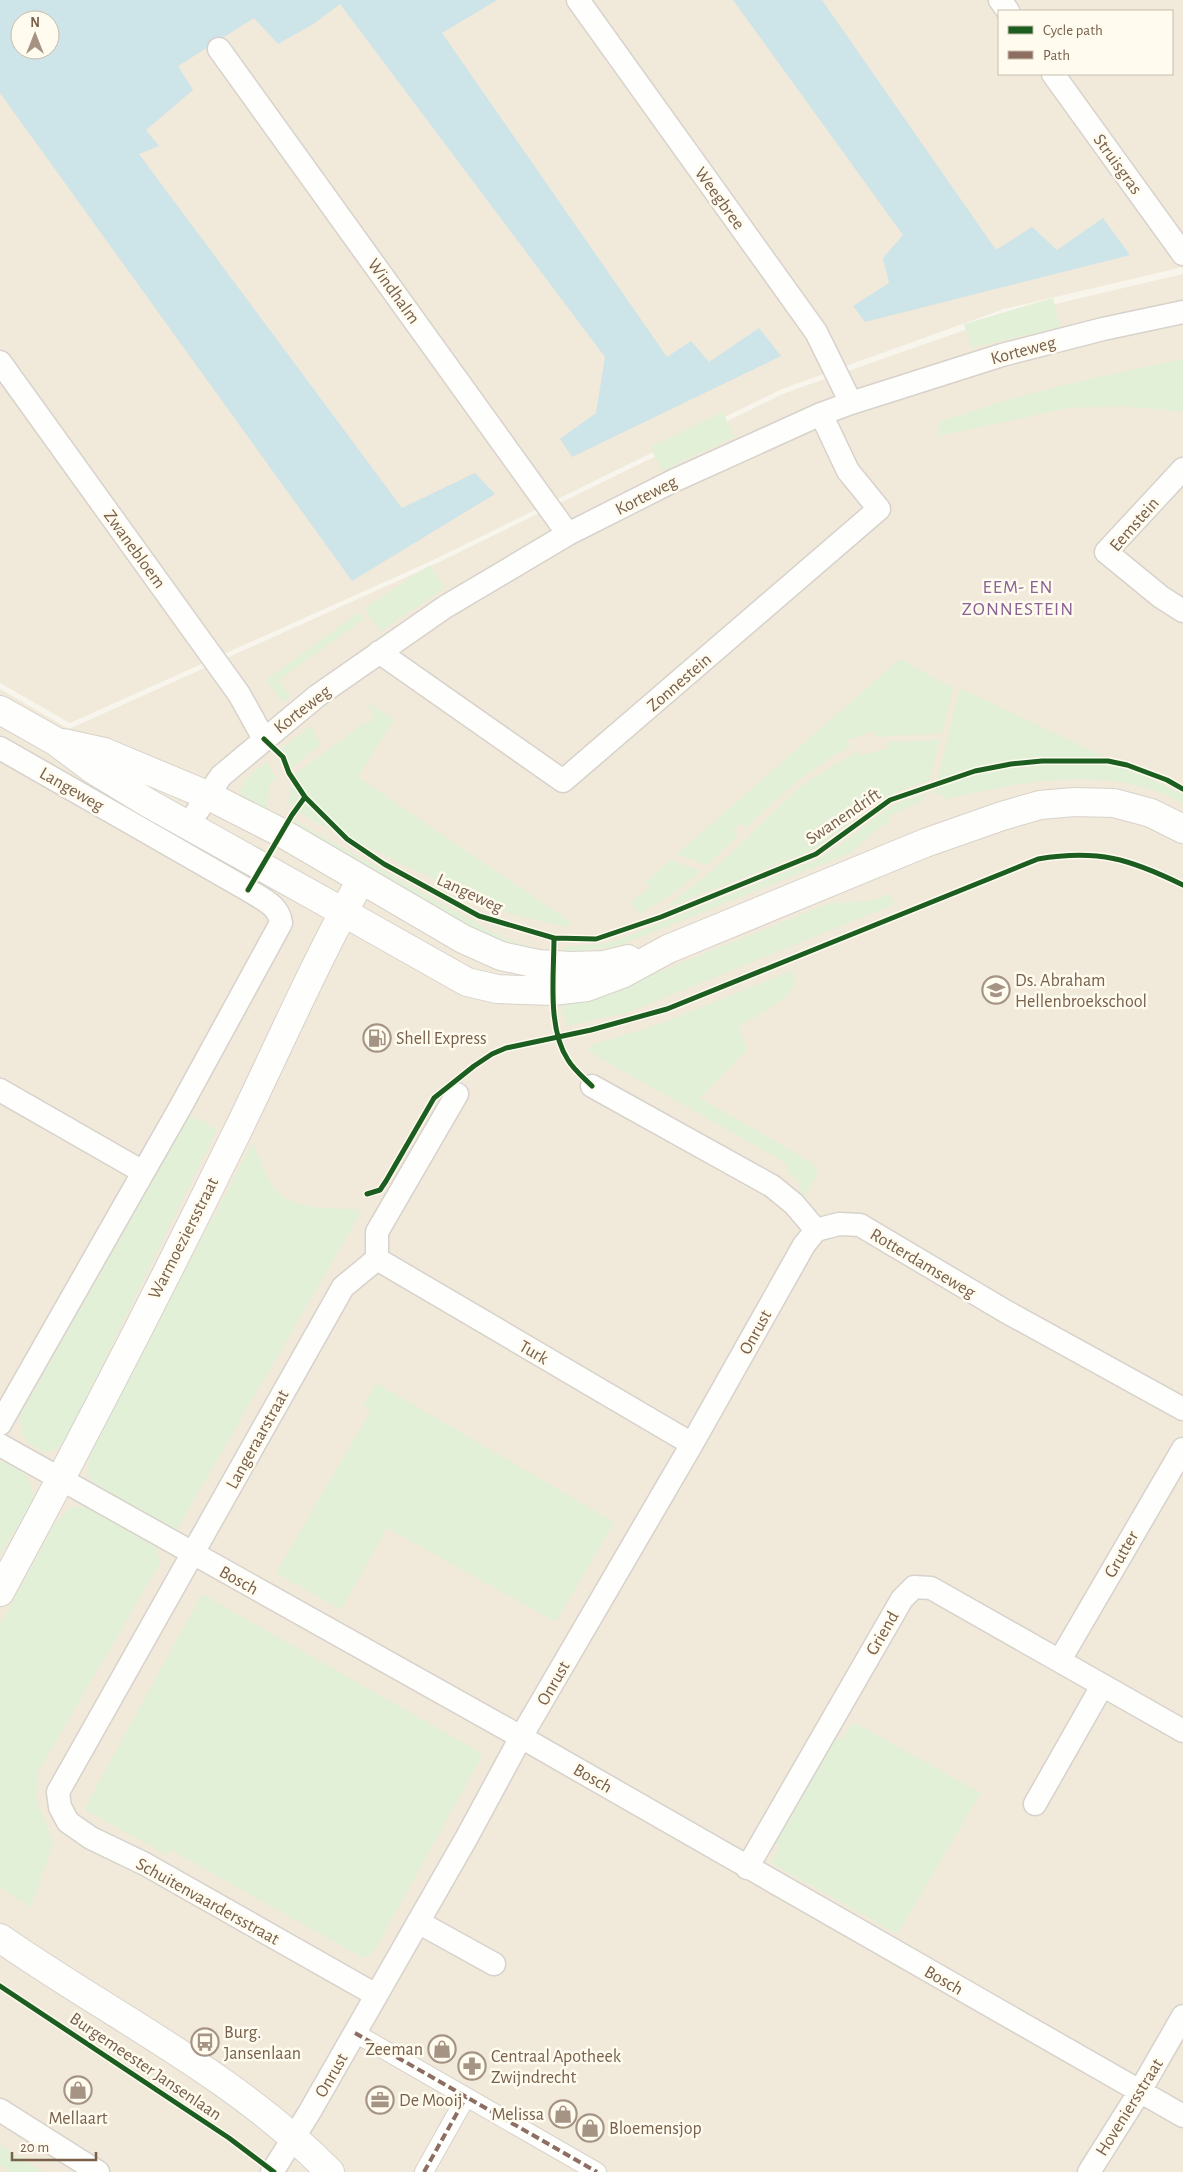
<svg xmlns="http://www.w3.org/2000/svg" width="1183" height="2172" font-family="'Alegreya Sans',sans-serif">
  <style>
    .residential { fill: #f1e9da; fill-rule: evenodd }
    .green { fill: #e2f0d7 }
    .water { fill: #cde4e9; fill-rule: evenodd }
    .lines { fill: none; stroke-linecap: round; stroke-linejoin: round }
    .pedestrian-casing { stroke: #d7d2cb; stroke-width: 20 }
    .minor-casing { stroke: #d7d2cb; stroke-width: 25 }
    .tertiary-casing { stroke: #d7d2cb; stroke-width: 30 }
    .secondary-casing { stroke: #d8d2ca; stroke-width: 30 }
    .pedestrian { stroke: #fefefc; stroke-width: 18 }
    .minor { stroke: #fefefc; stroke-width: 22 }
    .tertiary { stroke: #fefefc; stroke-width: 28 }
    .secondary { stroke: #fefefc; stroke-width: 28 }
    .quiet { stroke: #8d6e63; stroke-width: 4; stroke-dasharray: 8 4; stroke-linecap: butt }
    .cycleway-casing { stroke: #fffbef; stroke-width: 8 }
    .cycleway { stroke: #1b5e20; stroke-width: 5 }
    .labels { text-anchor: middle; stroke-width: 5; stroke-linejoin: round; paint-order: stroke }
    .street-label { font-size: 18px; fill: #78604b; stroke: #fffbef }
    .poi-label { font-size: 18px; fill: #78604b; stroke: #fffbef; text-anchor: start }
    .neighbourhood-label { font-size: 19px; letter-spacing: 1px; fill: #8a6394; stroke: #fffbef }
  </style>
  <rect width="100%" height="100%" fill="#f8f5ed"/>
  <path class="residential" d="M 0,0 L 1183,0 L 1183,267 L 1004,309 L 782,389 L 429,562 L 70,723 L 0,683 ZM 999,11 L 1172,11 L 1172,74 L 999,74 ZM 20,20 L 50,20 L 50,50 L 20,50 Z
    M 1183,274 L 1183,2172 L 0,2172 L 0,689 L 69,729 L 431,566 L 785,393 L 1008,315 Z"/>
  <path class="green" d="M 1053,298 L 1060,327 L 971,348 L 964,324 Z
    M 1183,359 L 1183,412 L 1121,406 L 1069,408 L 938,436 L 939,422 L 997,403 L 1067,384 Z
    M 723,412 L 734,437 L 662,471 L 650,447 Z
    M 430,565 L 445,588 L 380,632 L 364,608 Z
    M 359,612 L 364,619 L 279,680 L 290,696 L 282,702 L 266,680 Z
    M 900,659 L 953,688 L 942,733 L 876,737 L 874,731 L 847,740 L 850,746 C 808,770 780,795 746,828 L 741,824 L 733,830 L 738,836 L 707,865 L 677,854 Z
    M 960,688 L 1172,789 L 1183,795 L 1183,803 C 1109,763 1023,782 945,799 L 941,794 L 933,796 Z
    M 369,703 L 394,720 L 358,777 L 572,923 L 567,927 L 518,916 L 486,904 L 307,818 L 288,803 L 292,776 L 363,724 L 373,720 Z
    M 311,726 L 321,744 L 290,769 L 280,749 Z
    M 940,740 L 929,780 L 897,792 L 870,806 L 817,848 L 664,909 L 714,869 L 803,784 L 858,751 L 861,756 L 887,748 L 886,742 Z
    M 267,761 L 276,779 L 270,784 L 266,814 L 246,808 L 240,792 L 245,780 Z
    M 925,793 L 923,801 L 888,816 L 890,823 L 881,826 L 850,853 L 618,946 L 561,954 L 564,947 L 603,944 L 623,938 L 822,857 C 847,843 868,821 892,806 C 902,800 915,797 925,793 Z
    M 289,819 L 292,819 L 490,931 L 519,944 L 534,947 L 534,955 L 505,948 L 284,826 Z
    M 670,860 L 701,871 L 671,895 L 639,914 L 630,903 L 650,887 L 646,882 Z
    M 889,894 L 895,904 L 629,1012 L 567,1026 L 559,999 L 614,990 L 830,903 L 871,901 Z
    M 793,970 L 795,985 L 783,1000 L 738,1027 L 748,1049 L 700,1098 L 816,1165 L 817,1174 L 805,1195 L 802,1196 L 798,1180 L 789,1174 L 786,1163 L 586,1050 L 594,1044 L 660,1024 Z
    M 190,1115 L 217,1129 L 65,1441 L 55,1450 L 45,1452 L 32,1446 L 23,1438 L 19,1417 Z
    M 252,1144 C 260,1155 262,1169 269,1180 C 288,1213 325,1207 357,1209 L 360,1214 L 177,1529 L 160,1526 L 102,1492 L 87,1475 L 89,1453 Z
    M 376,1383 L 614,1522 L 556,1622 L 387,1528 L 341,1610 L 276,1573 L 371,1410 L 363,1405 Z
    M 0,1462 C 25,1462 30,1479 34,1499 L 0,1555 Z
    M 72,1507 L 85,1507 L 156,1547 L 160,1563 L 38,1772 L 36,1798 L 53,1843 L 31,1907 L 1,1888 L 0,1889 L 0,1625 L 55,1523 Z
    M 202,1594 L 483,1754 L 373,1953 L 363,1958 L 171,1850 L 167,1855 L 84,1809 Z
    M 853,1722 L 981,1793 L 897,1934 L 771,1863 L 780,1846 L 771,1841 L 827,1732 L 842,1740 Z
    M 0,2145 L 43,2172 L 11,2172 L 0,2165 Z"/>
  <path class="water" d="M 0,0 L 497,0 L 442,33 L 667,357 L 691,341 L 709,362 L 759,328 L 781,356 L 572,457 L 560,439 L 596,413 L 605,357 L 340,4 L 315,23 L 278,44 L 254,18 L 178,66 L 193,90 L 146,130 L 159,146 L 139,154 L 402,508 L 475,473 L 495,494 L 352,581 L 0,93 ZM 20,20 L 50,20 L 50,50 L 20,50 Z
    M 733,0 L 822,0 L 996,250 L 1032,227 L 1057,250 L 1103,218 L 1130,255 L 865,322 L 853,306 L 889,283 L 883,258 L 903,235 Z"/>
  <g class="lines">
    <g class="pedestrian-casing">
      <path id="pedestrian" d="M 355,2033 L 597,2172
        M 424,2172 L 466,2097"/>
    </g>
    <g class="minor-casing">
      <path id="minor" d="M 578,0 L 816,332 L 851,403
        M 1000,0 L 1008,11
        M 219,49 L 568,534
        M 1053,74 L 1183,254
        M 0,362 L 239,694 L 264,739
        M 1183,469 L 1106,552 L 1161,597 L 1183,611
        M 379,652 L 563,781 L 879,509 L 848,471 L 821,414
        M 0,748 L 248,890 C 262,899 279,905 281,923 L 181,1106 L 0,1424
        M 188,825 L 221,776 L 317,696 L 445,607 L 568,534 L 673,481 L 821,414 L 851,403 L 1002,355 L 1103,329 L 1183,312
        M 592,1086 L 772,1186 L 794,1204 L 816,1230 L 839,1224 L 860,1225 L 1005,1311 L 1183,1409
        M 0,1090 L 143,1172
        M 377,1259 L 692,1444
        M 0,1445 L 521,1737 L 1183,2116
        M 1060,1660 L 1183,1449
        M 1035,1804 L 1102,1686
        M 747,1868 L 902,1599 L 914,1587 L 931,1588 L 1183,1731
        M 418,1922 L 494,1964
        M 376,1995 L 145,1864 L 91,1838 L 68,1822 L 60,1807 L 58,1792 L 343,1287 L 377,1259 L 377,1232 L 457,1094
        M 0,2110 L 98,2172
        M 272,2172 L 309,2113 L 467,1837 L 521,1737 L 692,1444 L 804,1245 L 816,1230
        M 1089,2172 L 1140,2091 L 1183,2016"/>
    </g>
    <g class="tertiary-casing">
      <path id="tertiary" d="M 0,1592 C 82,1441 161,1287 237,1132 C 278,1048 315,962 361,880
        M 0,1938 C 110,2015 235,2075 330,2172"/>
    </g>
    <g class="secondary-casing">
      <path id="secondary" d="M 0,710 L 55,741 L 94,770 L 150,804 L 343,912 L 467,982 L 497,989 L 553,991 L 587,987 L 622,974 L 668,949 L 925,843 L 1002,816 L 1040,805 L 1074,802 L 1114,803 L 1151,813 L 1183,829
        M 63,743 L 104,752 L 207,795 L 282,833 L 463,939 L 501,956 L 538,964 L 571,966 L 604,965 L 628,959"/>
    </g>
    <use href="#pedestrian" class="pedestrian"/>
    <use href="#minor" class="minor"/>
    <use href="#tertiary" class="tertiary"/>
    <use href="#secondary" class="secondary"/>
    <path class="quiet" d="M 355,2033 L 597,2172
      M 424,2172 L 466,2097"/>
    <g class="cycleway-casing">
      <path id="cycleway" d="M 305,797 L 347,839 L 384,864 L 479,916 L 554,938 C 554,975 547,1028 568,1060 C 574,1070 584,1078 592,1086
        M 248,890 L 292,815 L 305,797 L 289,773 L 283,757 L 264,739
        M 554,938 L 596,939 L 661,917 L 816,854 L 890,800 L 975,771 L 1011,764 L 1042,761 L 1108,761 L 1127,765 L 1167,780 L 1183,789
        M 367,1194 L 380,1190 L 386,1181 L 434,1098 L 474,1066 L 492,1054 L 506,1048 L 591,1030 L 667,1009 L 1038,859 C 1098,849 1130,859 1183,885
        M 0,1986 L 229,2138 L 274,2172"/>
    </g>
    <use href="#cycleway" class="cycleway"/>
  </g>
  <defs>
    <g id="school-ring" transform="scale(1.4375)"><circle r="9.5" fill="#fffbef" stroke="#a59484" stroke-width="1.5"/><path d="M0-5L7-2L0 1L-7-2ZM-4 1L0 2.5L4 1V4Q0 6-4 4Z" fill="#a59484"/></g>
    <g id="fuel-ring" transform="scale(1.4375)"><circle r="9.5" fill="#fffbef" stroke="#a59484" stroke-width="1.5"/><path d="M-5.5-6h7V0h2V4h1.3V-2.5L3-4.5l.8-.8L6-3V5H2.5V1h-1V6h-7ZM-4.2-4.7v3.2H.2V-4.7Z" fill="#a59484"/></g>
    <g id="bus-ring" transform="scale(1.4375)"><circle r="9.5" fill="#fffbef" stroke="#a59484" stroke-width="1.5"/><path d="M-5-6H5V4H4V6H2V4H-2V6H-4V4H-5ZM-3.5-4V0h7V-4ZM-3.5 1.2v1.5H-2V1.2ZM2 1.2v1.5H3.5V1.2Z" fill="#a59484"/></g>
    <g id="shop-ring" transform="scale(1.4375)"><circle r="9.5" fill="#fffbef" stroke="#a59484" stroke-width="1.5"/><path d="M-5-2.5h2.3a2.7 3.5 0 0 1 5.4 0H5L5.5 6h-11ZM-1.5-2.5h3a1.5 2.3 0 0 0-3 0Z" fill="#a59484"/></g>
    <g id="pharmacy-ring" transform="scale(1.4375)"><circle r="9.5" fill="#fffbef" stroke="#a59484" stroke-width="1.5"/><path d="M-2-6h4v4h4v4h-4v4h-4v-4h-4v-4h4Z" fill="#a59484"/></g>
    <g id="office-ring" transform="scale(1.4375)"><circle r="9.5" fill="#fffbef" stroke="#a59484" stroke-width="1.5"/><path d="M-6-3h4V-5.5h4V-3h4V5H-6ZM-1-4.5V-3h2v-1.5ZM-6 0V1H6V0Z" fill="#a59484"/></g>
  </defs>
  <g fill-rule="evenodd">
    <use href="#school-ring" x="996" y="990"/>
    <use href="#fuel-ring" x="377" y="1038"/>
    <use href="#bus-ring" x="205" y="2042"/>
    <use href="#shop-ring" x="442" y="2049"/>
    <use href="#pharmacy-ring" x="472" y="2066"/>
    <use href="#shop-ring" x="78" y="2090"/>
    <use href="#office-ring" x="380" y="2100"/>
    <use href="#shop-ring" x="563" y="2114"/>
    <use href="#shop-ring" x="590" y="2128"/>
  </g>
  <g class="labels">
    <g class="street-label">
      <text transform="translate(1118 164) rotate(54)" y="6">Struisgras</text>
      <text transform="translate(720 198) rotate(54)" y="6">Weegbree</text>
      <text transform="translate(394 291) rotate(54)" y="6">Windhalm</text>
      <text transform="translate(1023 350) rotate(-15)" y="6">Korteweg</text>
      <text transform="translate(646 495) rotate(-27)" y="6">Korteweg</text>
      <text transform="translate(1134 524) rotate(-49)" y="6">Eemstein</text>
      <text transform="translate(135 549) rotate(54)" y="6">Zwanebloem</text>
      <text transform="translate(679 682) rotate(-41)" y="6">Zonnestein</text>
      <text transform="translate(302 709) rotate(-38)" y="6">Korteweg</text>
      <text transform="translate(72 789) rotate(30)" y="6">Langeweg</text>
      <text transform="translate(843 816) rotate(-34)" y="6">Swanendrift</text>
      <text transform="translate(470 893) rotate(25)" y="6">Langeweg</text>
      <text transform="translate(183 1238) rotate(-63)" y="6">Warmoeziersstraat</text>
      <text transform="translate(923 1263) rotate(31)" y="6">Rotterdamseweg</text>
      <text transform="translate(755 1332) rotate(-61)" y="6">Onrust</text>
      <text transform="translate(534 1352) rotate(30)" y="6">Turk</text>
      <text transform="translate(257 1439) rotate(-61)" y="6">Langeraarstraat</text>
      <text transform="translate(1121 1554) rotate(-60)" y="6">Grutter</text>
      <text transform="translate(239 1580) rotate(29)" y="6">Bosch</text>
      <text transform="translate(882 1633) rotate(-60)" y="6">Griend</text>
      <text transform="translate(553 1683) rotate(-60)" y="6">Onrust</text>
      <text transform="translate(593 1778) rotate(30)" y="6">Bosch</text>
      <text transform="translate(208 1901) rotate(29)" y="6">Schuitenvaardersstraat</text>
      <text transform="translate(944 1980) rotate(30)" y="6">Bosch</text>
      <text transform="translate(146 2066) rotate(34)" y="6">Burgemeester Jansenlaan</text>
      <text transform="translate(331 2075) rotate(-60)" y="6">Onrust</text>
      <text transform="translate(1129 2107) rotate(-58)" y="6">Hoveniersstraat</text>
    </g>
    <g class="poi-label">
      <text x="1015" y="986">Ds. Abraham<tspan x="1015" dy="21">Hellenbroekschool</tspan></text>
      <text x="396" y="1044">Shell Express</text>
      <text x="224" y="2038">Burg.<tspan x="224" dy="21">Jansenlaan</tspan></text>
      <text x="423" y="2055" text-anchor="end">Zeeman</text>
      <text x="491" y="2062">Centraal Apotheek<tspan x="491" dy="21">Zwijndrecht</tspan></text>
      <text x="399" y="2106">De Mooij</text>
      <text x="544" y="2120" text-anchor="end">Melissa</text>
      <text x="78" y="2124" text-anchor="middle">Mellaart</text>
      <text x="609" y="2134">Bloemensjop</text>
    </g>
    <g class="neighbourhood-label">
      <text x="1018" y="593">EEM- EN<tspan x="1018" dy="22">ZONNESTEIN</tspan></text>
    </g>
  </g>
  <rect x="998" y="10" width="175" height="65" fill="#fffbef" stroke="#c9bdad"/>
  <rect x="1008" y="26" width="25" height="8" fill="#1b5e20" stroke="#c9bdad"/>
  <text x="1043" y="35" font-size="15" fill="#78604b">Cycle path</text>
  <rect x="1008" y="51" width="25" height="8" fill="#8d6e63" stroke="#c9bdad"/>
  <text x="1043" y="60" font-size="15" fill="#78604b">Path</text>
  <g transform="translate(35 35)"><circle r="24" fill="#fffbef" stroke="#c9bdad"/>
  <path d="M0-4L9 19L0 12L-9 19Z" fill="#a59484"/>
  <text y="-8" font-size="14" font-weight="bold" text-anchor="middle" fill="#78604b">N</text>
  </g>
  <path d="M12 2152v8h84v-8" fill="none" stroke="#78604b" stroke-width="2.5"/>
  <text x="20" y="2152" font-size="15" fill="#78604b" stroke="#fffbef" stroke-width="4" paint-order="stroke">20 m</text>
</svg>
